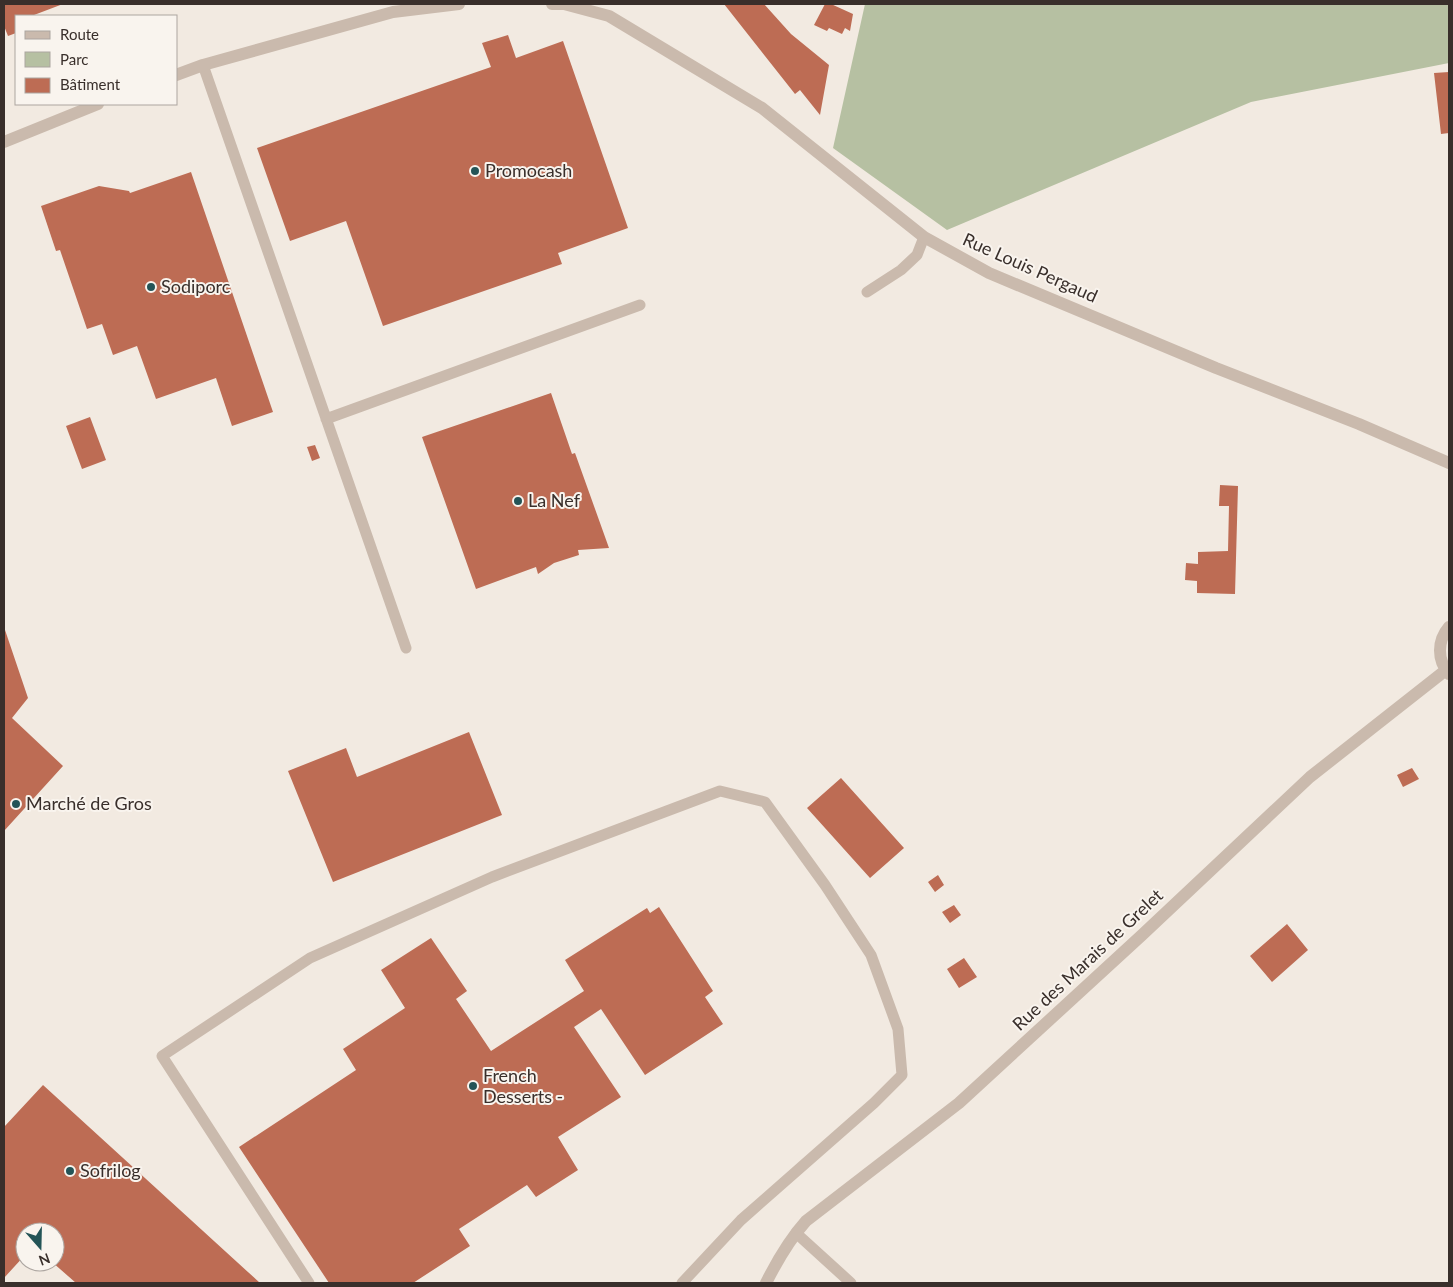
<svg xmlns="http://www.w3.org/2000/svg" width="1453" height="1287" font-family="Lato,sans-serif">
  <style>
    .green { fill: #b6c0a2 }
    .building { fill: #bd6c54 }
    .lines { fill: none; stroke-linecap: round; stroke-linejoin: round }
    .lane { stroke: #cabaad; stroke-width: 11 }
    .street { stroke: #cabaad; stroke-width: 12 }
    .poi-dot { fill: #245457; stroke: #f9f4ee; stroke-width: 2 }
    .labels { text-anchor: middle; stroke-width: 4; stroke-linejoin: round; paint-order: stroke }
    .poi-label { font-size: 18px; fill: #392f2b; stroke: #f9f4ee; text-anchor: start }
    .street-label { font-size: 18px; fill: #392f2b; stroke: #f9f4ee }
  </style>
  <rect width="100%" height="100%" fill="#f2eae1"/>
  <path class="green" d="M 865,4 L 1449,4 L 1449,63 L 1251,102 L 947,230 L 833,148 Z"/>
  <path class="building" d="M 4,4 L 63,4 L 34,15 L 34,16 L 16,16 L 16,33 L 8,36 L 4,26 Z
    M 724,4 L 764,4 L 791,34 L 829,65 L 820,115 L 800,90 L 795,94 Z
    M 825,4 L 831,4 L 853,14 L 850,31 L 845,28 L 842,34 L 829,28 L 827,31 L 814,25 Z
    M 508,35 L 516,58 L 563,41 L 628,228 L 558,253 L 562,264 L 383,326 L 346,221 L 290,241 L 257,148 L 491,67 L 482,43 Z
    M 1449,72 L 1449,133 L 1441,134 L 1434,73 Z
    M 191,172 L 273,412 L 232,426 L 216,378 L 156,399 L 137,346 L 113,355 L 102,324 L 87,329 L 60,250 L 56,251 L 41,206 L 99,186 L 129,191 L 130,193 Z
    M 551,393 L 572,454 L 575,453 L 609,548 L 578,550 L 579,555 L 554,563 L 538,574 L 536,567 L 476,589 L 422,437 Z
    M 90,417 L 106,460 L 82,469 L 66,426 Z
    M 315,445 L 320,458 L 312,461 L 307,447 Z
    M 1220,485 L 1238,486 L 1235,594 L 1197,593 L 1197,581 L 1185,580 L 1186,563 L 1198,564 L 1198,552 L 1228,551 L 1229,506 L 1219,506 Z
    M 4,627 L 28,698 L 12,718 L 63,766 L 4,831 Z
    M 469,732 L 502,815 L 333,882 L 288,771 L 346,748 L 357,777 Z
    M 1412,768 L 1419,779 L 1403,787 L 1397,775 Z
    M 841,778 L 904,848 L 870,878 L 807,808 Z
    M 938,875 L 944,885 L 935,892 L 928,882 Z
    M 954,905 L 961,915 L 950,923 L 942,912 Z
    M 659,907 L 713,991 L 705,997 L 723,1024 L 645,1075 L 601,1009 L 574,1027 L 621,1097 L 558,1137 L 578,1170 L 536,1197 L 527,1185 L 459,1229 L 470,1246 L 413,1283 L 329,1283 L 239,1147 L 356,1070 L 343,1049 L 405,1008 L 381,970 L 431,938 L 467,991 L 456,999 L 491,1051 L 584,991 L 565,960 L 647,908 L 650,913 Z
    M 1287,924 L 1308,950 L 1272,982 L 1250,956 Z
    M 964,958 L 977,977 L 959,988 L 947,969 Z
    M 43,1085 L 260,1283 L 76,1283 L 52,1262 L 55,1262 L 55,1232 L 25,1232 L 25,1255 L 4,1278 L 4,1127 Z"/>
  <g class="lines">
    <path class="lane" d="M 203,65 L 406,648
      M 867,292 L 901,270 L 917,255 L 924,237
      M 326,419 L 640,305
      M 796,1233 L 851,1283
      M 309,1283 L 162,1056 L 310,958 L 492,877 L 720,791 L 765,802 L 825,885 L 871,955 L 898,1029 L 902,1075 L 874,1103 L 741,1220 L 682,1283"/>
    <path class="street" d="M 552,4 L 564,4 L 609,16 L 762,108 L 924,237 L 989,273 L 1216,368 L 1359,424 L 1449,463
      M 176,75 L 203,65 L 393,12 L 459,4
      M 4,142 L 98,104
      M 1449,627 C 1437,641 1437,660 1449,674
      M 766,1283 C 777,1261 789,1240 806,1221 L 959,1103 L 1142,935 L 1310,777 L 1446,670"/>
  </g>
  <g class="poi-dot">
    <circle cx="475" cy="171" r="5"/>
    <circle cx="151" cy="287" r="5"/>
    <circle cx="518" cy="501" r="5"/>
    <circle cx="16" cy="804" r="5"/>
    <circle cx="473" cy="1086" r="5"/>
    <circle cx="70" cy="1171" r="5"/>
  </g>
  <g class="labels">
    <g class="poi-label">
      <text x="485" y="177">Promocash</text>
      <text x="161" y="293">Sodiporc</text>
      <text x="528" y="507">La Nef</text>
      <text x="26" y="810">Marché de Gros</text>
      <text x="483" y="1082">French<tspan x="483" dy="21">Desserts -</tspan></text>
      <text x="80" y="1177">Sofrilog</text>
    </g>
    <g class="street-label">
      <text transform="translate(1030 268) rotate(24)" y="6">Rue Louis Pergaud</text>
      <text transform="translate(1088 960) rotate(-43)" y="6">Rue des Marais de Grelet</text>
    </g>
  </g>
  <rect width="1453" height="1287" fill="none" stroke="#392f2b" stroke-width="10"/>
  <rect x="15" y="15" width="162" height="90" fill="#f9f4ee" stroke="#aca5a0"/>
  <rect x="25" y="31" width="25" height="8" fill="#cabaad" stroke="#aca5a0"/>
  <text x="60" y="40" font-size="15" fill="#392f2b">Route</text>
  <rect x="25" y="52" width="25" height="15" fill="#b6c0a2" stroke="#aca5a0"/>
  <text x="60" y="65" font-size="15" fill="#392f2b">Parc</text>
  <rect x="25" y="78" width="25" height="15" fill="#bd6c54" stroke="#aca5a0"/>
  <text x="60" y="90" font-size="15" fill="#392f2b">Bâtiment</text>
  <g transform="translate(40 1247) rotate(160)"><circle r="24" fill="#f9f4ee" stroke="#aca5a0"/>
  <path d="M0-4L9 19L0 12L-9 19Z" fill="#245457"/>
  <text y="-8" font-size="14" font-weight="bold" text-anchor="middle" fill="#392f2b">N</text>
  </g>
</svg>
